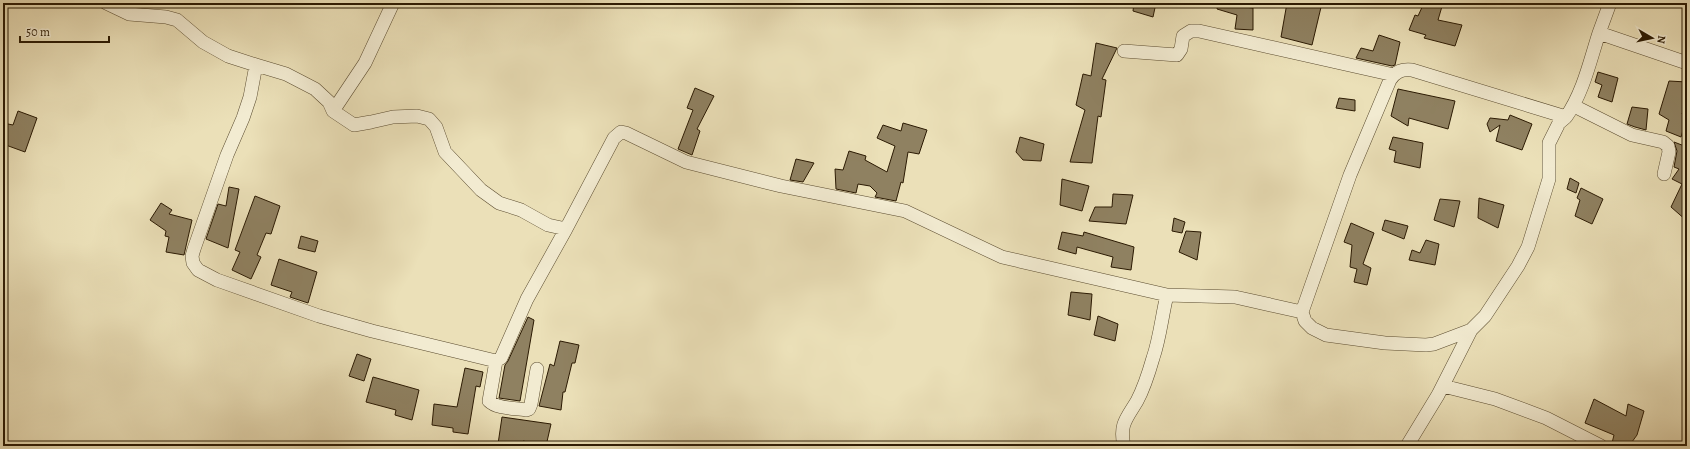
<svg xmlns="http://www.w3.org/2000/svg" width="1690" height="449" font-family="Alegreya,serif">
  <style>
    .building { fill: #8f8161; stroke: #2b1a03 }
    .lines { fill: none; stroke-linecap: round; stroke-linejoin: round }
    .minor-casing { stroke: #5b4c30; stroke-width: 14 }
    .minor { stroke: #f2ebd1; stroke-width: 13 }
  </style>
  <rect width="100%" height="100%" fill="#ebe0b8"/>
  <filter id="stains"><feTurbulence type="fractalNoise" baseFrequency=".005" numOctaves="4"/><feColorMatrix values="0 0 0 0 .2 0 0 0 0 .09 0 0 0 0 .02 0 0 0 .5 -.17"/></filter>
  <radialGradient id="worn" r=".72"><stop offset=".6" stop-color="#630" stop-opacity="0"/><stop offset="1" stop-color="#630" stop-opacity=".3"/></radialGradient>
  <path class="building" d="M 1134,3 L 1156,3 L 1153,17 L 1133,11 Z
    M 1287,3 L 1322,3 L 1312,45 L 1281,37 Z
    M 1424,3 L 1443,3 L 1438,20 L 1462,25 L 1455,46 L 1424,38 L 1426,35 L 1409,30 L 1415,15 L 1418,16 Z
    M 1218,4 L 1253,8 L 1253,30 L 1235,29 L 1237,15 L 1217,9 Z
    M 1379,35 L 1400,42 L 1395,65 L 1392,66 L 1356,58 L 1361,48 L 1373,51 Z
    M 1096,43 L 1117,48 L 1102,79 L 1106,80 L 1101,117 L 1098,116 L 1092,163 L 1070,162 L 1085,110 L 1076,105 L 1083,74 L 1091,76 Z
    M 1598,72 L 1618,78 L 1612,102 L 1598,97 L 1602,85 L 1595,82 Z
    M 1669,81 L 1687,82 L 1687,100 L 1682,114 L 1687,115 L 1687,117 L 1681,137 L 1666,131 L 1669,120 L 1659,114 Z
    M 695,88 L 714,96 L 697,129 L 700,131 L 692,155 L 678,149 L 693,110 L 687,108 Z
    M 1398,89 L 1455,101 L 1448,129 L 1409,118 L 1408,126 L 1391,116 Z
    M 1339,98 L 1355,100 L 1355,111 L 1336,108 Z
    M 1632,107 L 1648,109 L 1646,130 L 1635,127 L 1627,124 Z
    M 18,111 L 37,118 L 25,152 L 3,144 L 3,123 L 13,125 Z
    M 1510,115 L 1532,124 L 1522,150 L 1496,141 L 1500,125 L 1490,132 L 1487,124 L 1490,118 L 1508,120 Z
    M 903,123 L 927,130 L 919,154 L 908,152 L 903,183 L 901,182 L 896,201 L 875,197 L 877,193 L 870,186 L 858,184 L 856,193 L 836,189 L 835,169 L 843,170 L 849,151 L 866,156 L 865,160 L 887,172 L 895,146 L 877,138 L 883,125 L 901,131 Z
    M 1020,137 L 1044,144 L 1041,161 L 1023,160 L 1016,152 Z
    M 1393,137 L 1423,143 L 1420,168 L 1394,162 L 1396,151 L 1389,149 Z
    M 1674,142 L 1687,147 L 1687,221 L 1671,207 L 1682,184 L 1672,179 L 1679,169 L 1674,167 L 1677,151 Z
    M 796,159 L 814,163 L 803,182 L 790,180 Z
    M 1570,178 L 1579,183 L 1576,193 L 1567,189 Z
    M 1062,179 L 1089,186 L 1082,211 L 1060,205 Z
    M 229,187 L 239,189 L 228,248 L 206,239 L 218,204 L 226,206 Z
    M 1581,188 L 1603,199 L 1592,224 L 1575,216 L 1580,200 L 1577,198 Z
    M 1113,194 L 1133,195 L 1126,224 L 1089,221 L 1095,207 L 1112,207 Z
    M 255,196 L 280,206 L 271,234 L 266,233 L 257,255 L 261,257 L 251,279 L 232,270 L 240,252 L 235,250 Z
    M 1479,198 L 1504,205 L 1498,228 L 1478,218 Z
    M 1440,199 L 1460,201 L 1454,227 L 1434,220 Z
    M 161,203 L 172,210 L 169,214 L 192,220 L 184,255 L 166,252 L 169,237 L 165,236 L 166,231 L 150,220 Z
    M 1174,218 L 1185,222 L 1182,233 L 1172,231 Z
    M 1385,220 L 1408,226 L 1404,239 L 1382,230 Z
    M 1351,223 L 1374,233 L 1363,264 L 1371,268 L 1367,285 L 1354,282 L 1357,269 L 1350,267 L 1352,245 L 1344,242 Z
    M 1186,231 L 1201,232 L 1197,260 L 1179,252 Z
    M 1062,232 L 1083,236 L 1084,232 L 1134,247 L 1131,270 L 1111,267 L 1113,257 L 1077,247 L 1076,254 L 1058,249 Z
    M 301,236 L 318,241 L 315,252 L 298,248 Z
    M 1426,240 L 1439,244 L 1435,265 L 1409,260 L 1412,250 L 1420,253 Z
    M 279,259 L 317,272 L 308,303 L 290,297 L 292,292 L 271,285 Z
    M 1071,292 L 1092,294 L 1090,320 L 1068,315 Z
    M 1098,316 L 1118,324 L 1115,341 L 1094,335 Z
    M 528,317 L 534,320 L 520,401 L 499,398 L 505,365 L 508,361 Z
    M 560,341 L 579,345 L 575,363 L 572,363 L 565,392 L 563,392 L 561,410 L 539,406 L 550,364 L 554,366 Z
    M 357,354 L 371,359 L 364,381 L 349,376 Z
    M 465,368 L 483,372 L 480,387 L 476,386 L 468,434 L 453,432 L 453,428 L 432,425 L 434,404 L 457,407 Z
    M 373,377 L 419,390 L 412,420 L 395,415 L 396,410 L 366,402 Z
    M 1594,399 L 1626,416 L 1628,404 L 1644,411 L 1637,435 L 1629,446 L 1612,443 L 1614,435 L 1585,423 Z
    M 502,417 L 551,424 L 546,446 L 523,441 L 522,446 L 498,444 Z"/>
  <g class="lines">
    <g class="minor-casing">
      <path id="minor" d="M 106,3 L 129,14 L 166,17 L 177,20 L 203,42 L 228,56 L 256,65 L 250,97 L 243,118 L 227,155 L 194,249 L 192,256 L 193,263 L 198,270 L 217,280 L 319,316 L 372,331 L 496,361 L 501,358 L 527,299 L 566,229 L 614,138 L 621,132 L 626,133 L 686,162 L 781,186 L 905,211 L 1002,257 L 1167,295 L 1235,297 L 1302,312 L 1350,175 L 1390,80 C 1396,71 1402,69 1412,70 L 1566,117 C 1583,93 1590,61 1599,33 L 1687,63
        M 1599,33 L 1610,3
        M 1124,51 L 1177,55 L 1181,49 L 1183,36 L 1191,31 L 1199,31 L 1394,75
        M 256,65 L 286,74 L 315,89 L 329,102 L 333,111 L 354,125 L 371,122 L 393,117 L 417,116 L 429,119 L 436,127 L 445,152 L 481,190 L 499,203 L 521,210 L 548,225 L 566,229
        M 1574,106 L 1632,135 L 1663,142 L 1668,146 L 1669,152 L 1664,174
        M 333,111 L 365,63 L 393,3
        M 1302,312 L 1305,321 L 1312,328 L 1326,335 L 1385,343 L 1426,345 L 1434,344 L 1471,330 L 1485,316 L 1518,266 L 1528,247 L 1549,179 L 1549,143 L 1559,123 L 1566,117
        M 496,361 L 489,401 C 497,409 515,408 526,410 L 529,409 L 531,404 L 537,369
        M 1443,386 L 1495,399 L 1546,418 L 1601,446
        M 1124,446 C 1119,424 1127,418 1137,401 C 1144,388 1149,372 1153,358 C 1160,338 1162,315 1167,295
        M 1407,446 L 1438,395 L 1471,330"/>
    </g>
    <use href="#minor" class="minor"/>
  </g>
  <rect width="1690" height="449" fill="none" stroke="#ebe0b8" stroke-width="16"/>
  <rect x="4" y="4" width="1682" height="441" fill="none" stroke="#2b1a03" stroke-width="2"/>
  <rect x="8" y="8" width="1674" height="433" fill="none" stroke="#2b1a03"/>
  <g transform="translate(1652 38) rotate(99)" stroke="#f2ebd1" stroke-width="3" paint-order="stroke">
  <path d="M0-3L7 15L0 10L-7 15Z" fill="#2b1a03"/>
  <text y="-6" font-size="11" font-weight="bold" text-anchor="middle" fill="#2b1a03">N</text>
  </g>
  <path d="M20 36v6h89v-6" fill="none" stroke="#2b1a03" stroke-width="2"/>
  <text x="26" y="36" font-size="12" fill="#2b1a03" stroke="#f2ebd1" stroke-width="3" paint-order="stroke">50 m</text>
  <rect width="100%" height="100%" filter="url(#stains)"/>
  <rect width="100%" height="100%" fill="url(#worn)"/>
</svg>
